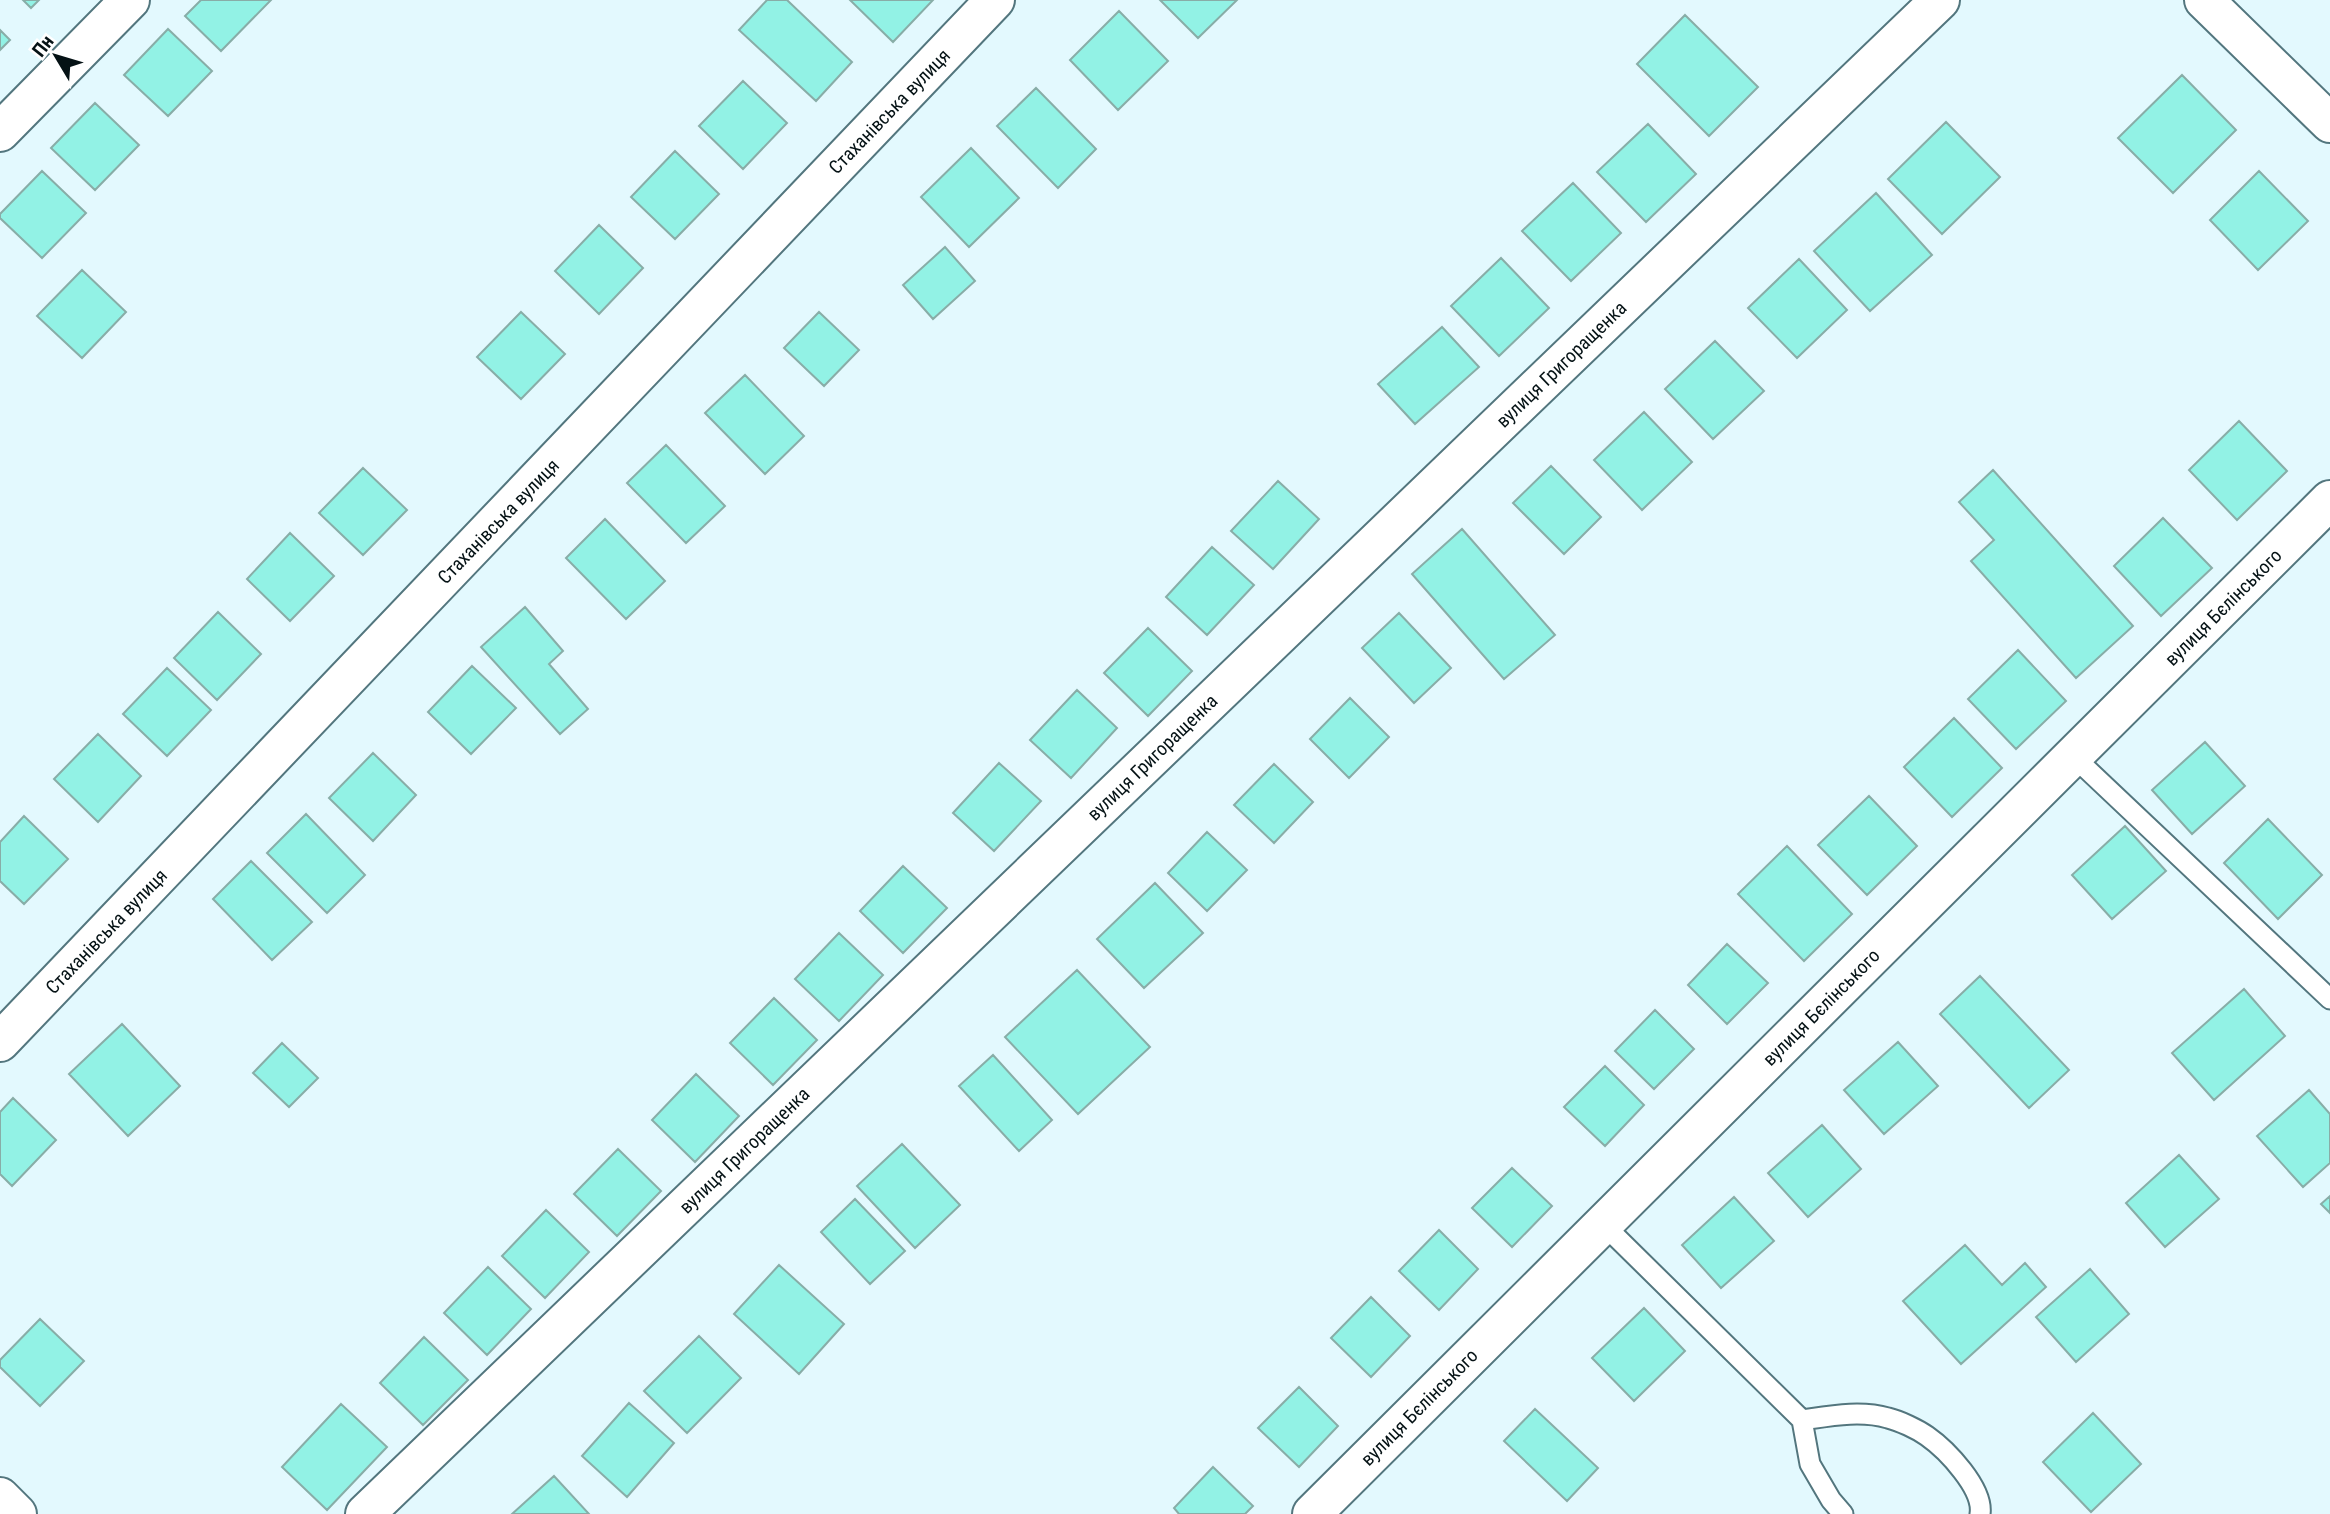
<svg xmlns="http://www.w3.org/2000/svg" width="2330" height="1514" font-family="'Roboto Condensed',sans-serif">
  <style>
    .building { fill: #92f2e5; stroke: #88ada7; stroke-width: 2 }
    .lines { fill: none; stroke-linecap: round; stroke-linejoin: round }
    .service-casing { stroke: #53767e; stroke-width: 23 }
    .minor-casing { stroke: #53767e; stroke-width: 42 }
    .service { stroke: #fff; stroke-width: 19 }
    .minor { stroke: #fff; stroke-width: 38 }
    .labels { text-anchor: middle; stroke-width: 5; stroke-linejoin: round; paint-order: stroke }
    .street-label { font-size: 19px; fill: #051215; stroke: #fff }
  </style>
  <rect width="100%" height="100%" fill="#e3f9fe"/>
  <path class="building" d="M 23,0 L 39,0 L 31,8 Z
    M 201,0 L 271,0 L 221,51 L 185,16 Z
    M 767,0 L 787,0 L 852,62 L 816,101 L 739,30 Z
    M 850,0 L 933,0 L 893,42 Z
    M 1160,0 L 1237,0 L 1198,38 Z
    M 1119,11 L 1168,61 L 1118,110 L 1070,60 Z
    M 1685,15 L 1758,87 L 1709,136 L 1637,64 Z
    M 168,29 L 212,71 L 168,116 L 124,75 Z
    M 0,30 L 10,40 L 0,50 Z
    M 2182,75 L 2236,130 L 2173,193 L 2118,138 Z
    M 743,81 L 787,123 L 743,169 L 699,126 Z
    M 1036,88 L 1096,149 L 1058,188 L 997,126 Z
    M 95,103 L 139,145 L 95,190 L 51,148 Z
    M 1946,122 L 2000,177 L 1942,234 L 1888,179 Z
    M 1648,124 L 1696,174 L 1646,222 L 1597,172 Z
    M 971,148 L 1019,198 L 969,247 L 921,197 Z
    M 675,151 L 719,194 L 675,239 L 631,197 Z
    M 42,171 L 86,213 L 42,258 L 0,218 L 0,214 Z
    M 2259,171 L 2308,221 L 2258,270 L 2210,220 Z
    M 1573,183 L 1621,233 L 1571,281 L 1522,231 Z
    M 1876,193 L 1932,255 L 1870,311 L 1814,251 Z
    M 599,225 L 643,268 L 599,314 L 555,271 Z
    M 945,247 L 975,281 L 933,319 L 903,285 Z
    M 1501,258 L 1549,308 L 1499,356 L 1451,306 Z
    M 1799,259 L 1847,310 L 1797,358 L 1748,308 Z
    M 82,270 L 126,312 L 82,358 L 37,316 Z
    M 521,312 L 565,354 L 521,399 L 477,357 Z
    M 819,312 L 859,350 L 824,386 L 784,348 Z
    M 1442,327 L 1479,367 L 1415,424 L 1378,384 Z
    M 1715,341 L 1764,391 L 1713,439 L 1665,389 Z
    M 745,375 L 804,436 L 765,474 L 705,413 Z
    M 1644,412 L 1692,462 L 1642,510 L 1594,460 Z
    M 2239,421 L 2287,471 L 2237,520 L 2189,470 Z
    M 666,445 L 725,506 L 686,543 L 627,483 Z
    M 1551,466 L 1601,517 L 1564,554 L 1513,503 Z
    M 363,468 L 407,510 L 363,555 L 319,513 Z
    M 1993,470 L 2133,626 L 2076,678 L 1971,561 L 1994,540 L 1959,502 Z
    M 1278,481 L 1319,519 L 1273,569 L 1231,531 Z
    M 2163,518 L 2212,568 L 2161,616 L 2114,566 Z
    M 605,519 L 665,581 L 626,619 L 566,558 Z
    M 1462,529 L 1555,635 L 1504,679 L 1412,574 Z
    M 290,533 L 334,576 L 290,621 L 247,579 Z
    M 1212,547 L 1254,585 L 1207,635 L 1166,597 Z
    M 525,607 L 563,651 L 549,664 L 588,709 L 560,734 L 481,647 Z
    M 218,612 L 261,654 L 217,700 L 174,658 Z
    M 1399,613 L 1451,668 L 1414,703 L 1362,648 Z
    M 1148,628 L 1192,671 L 1148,716 L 1104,673 Z
    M 2018,650 L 2066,701 L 2016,749 L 1968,699 Z
    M 472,666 L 516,708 L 471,754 L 428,712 Z
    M 167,668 L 211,710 L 167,756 L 123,714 Z
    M 1077,690 L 1117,728 L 1071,778 L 1030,740 Z
    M 1350,698 L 1389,737 L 1349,778 L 1310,739 Z
    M 1954,718 L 2002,768 L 1952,817 L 1904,767 Z
    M 98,734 L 141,776 L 98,822 L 54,779 Z
    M 2205,742 L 2245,786 L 2192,834 L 2152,790 Z
    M 373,753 L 416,795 L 373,841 L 329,798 Z
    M 999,763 L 1041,801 L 994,851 L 953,813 Z
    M 1274,764 L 1313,802 L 1274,843 L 1234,805 Z
    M 1869,796 L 1917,846 L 1867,895 L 1818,845 Z
    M 306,814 L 365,875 L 327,913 L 267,853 Z
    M 24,816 L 68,859 L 24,904 L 0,881 L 0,842 Z
    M 2268,819 L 2322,875 L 2278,919 L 2224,863 Z
    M 2125,826 L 2166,871 L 2112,919 L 2072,875 Z
    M 1207,832 L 1247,870 L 1207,911 L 1168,873 Z
    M 1787,846 L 1852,914 L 1804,961 L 1738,894 Z
    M 251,861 L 312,922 L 272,960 L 213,899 Z
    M 903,866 L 947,908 L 903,953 L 860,911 Z
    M 1155,883 L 1203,933 L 1144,988 L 1097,939 Z
    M 839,933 L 883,975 L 839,1021 L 795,979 Z
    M 1727,944 L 1768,983 L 1727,1024 L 1688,985 Z
    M 1077,970 L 1150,1047 L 1078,1114 L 1005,1037 Z
    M 1980,976 L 2069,1070 L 2029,1108 L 1940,1014 Z
    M 2244,989 L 2285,1036 L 2214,1100 L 2172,1053 Z
    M 774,998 L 817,1040 L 773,1085 L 730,1043 Z
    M 1655,1010 L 1694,1049 L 1654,1089 L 1615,1051 Z
    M 122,1024 L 180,1086 L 128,1136 L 69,1074 Z
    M 1898,1042 L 1938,1086 L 1884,1134 L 1844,1090 Z
    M 282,1043 L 318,1078 L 289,1107 L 253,1073 Z
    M 993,1055 L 1052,1120 L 1019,1151 L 959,1086 Z
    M 1605,1066 L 1644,1105 L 1605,1146 L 1564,1107 Z
    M 696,1074 L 739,1116 L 695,1162 L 652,1120 Z
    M 2309,1090 L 2330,1114 L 2330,1163 L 2303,1187 L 2257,1136 Z
    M 13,1098 L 56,1140 L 12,1186 L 0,1174 L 0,1112 Z
    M 1822,1125 L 1861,1169 L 1808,1217 L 1768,1173 Z
    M 902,1144 L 960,1205 L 915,1248 L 857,1186 Z
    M 618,1149 L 661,1191 L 617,1236 L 574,1194 Z
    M 2179,1155 L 2219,1199 L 2165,1247 L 2126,1203 Z
    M 1512,1168 L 1552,1206 L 1512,1247 L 1472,1208 Z
    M 2330,1196 L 2330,1213 L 2321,1204 Z
    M 1734,1197 L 1774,1241 L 1721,1288 L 1682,1245 Z
    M 855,1199 L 905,1251 L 870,1284 L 821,1232 Z
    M 546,1210 L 589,1252 L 545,1298 L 502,1256 Z
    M 1439,1230 L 1478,1269 L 1439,1310 L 1399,1271 Z
    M 1965,1245 L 2002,1285 L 2025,1263 L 2046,1287 L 1961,1364 L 1903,1301 Z
    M 779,1265 L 844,1324 L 799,1374 L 734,1314 Z
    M 488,1267 L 531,1309 L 487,1355 L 444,1313 Z
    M 2090,1269 L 2129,1314 L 2076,1362 L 2036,1317 Z
    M 1371,1297 L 1410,1336 L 1371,1377 L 1331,1338 Z
    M 1644,1308 L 1685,1351 L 1634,1401 L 1592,1358 Z
    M 40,1319 L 84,1361 L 40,1406 L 0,1367 L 0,1360 Z
    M 699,1336 L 741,1378 L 687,1433 L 644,1391 Z
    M 424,1337 L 468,1380 L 423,1425 L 380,1383 Z
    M 1299,1387 L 1338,1426 L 1299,1467 L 1258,1428 Z
    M 629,1403 L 674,1443 L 627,1497 L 582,1456 Z
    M 341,1404 L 387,1447 L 327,1510 L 282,1467 Z
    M 1535,1409 L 1598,1468 L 1567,1501 L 1504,1441 Z
    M 2093,1413 L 2141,1464 L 2091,1512 L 2043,1462 Z
    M 1213,1467 L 1253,1506 L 1245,1514 L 1179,1514 L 1174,1508 Z
    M 554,1476 L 589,1514 L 512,1514 Z"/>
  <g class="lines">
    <g class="service-casing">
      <path id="service" d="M 2073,756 L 2330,999
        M 1603,1224 L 1802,1420 L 1810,1464 L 1831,1500 L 1843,1514
        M 1802,1420 C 1830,1416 1860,1410 1888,1418 C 1900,1421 1917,1429 1927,1436 C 1947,1450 1984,1489 1980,1514"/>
    </g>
    <g class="minor-casing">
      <path id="minor" d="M 2204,0 L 2330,123
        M 0,132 L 130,0
        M 0,1042 L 995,0
        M 0,1497 L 17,1514
        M 365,1514 L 1940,0
        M 1312,1514 L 2330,500"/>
    </g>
    <use href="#service" class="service"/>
    <use href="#minor" class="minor"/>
  </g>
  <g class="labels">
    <g class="street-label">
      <text transform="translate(889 111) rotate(-46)" y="7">Стаханівська вулиця</text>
      <text transform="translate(1561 364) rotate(-44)" y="7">вулиця Григоращенка</text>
      <text transform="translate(498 521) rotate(-46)" y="7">Стаханівська вулиця</text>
      <text transform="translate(2223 607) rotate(-45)" y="7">вулиця Бєлінського</text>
      <text transform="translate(1152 757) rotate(-44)" y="7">вулиця Григоращенка</text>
      <text transform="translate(106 931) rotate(-46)" y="7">Стаханівська вулиця</text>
      <text transform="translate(1821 1007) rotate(-45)" y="7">вулиця Бєлінського</text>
      <text transform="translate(744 1150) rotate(-44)" y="7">вулиця Григоращенка</text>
      <text transform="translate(1419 1407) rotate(-45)" y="7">вулиця Бєлінського</text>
    </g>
  </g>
  <g transform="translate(56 56) rotate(308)" stroke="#ffffff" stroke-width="5" paint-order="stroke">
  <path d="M0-5L12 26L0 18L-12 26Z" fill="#051215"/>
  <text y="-10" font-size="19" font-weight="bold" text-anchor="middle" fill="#051215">Пн</text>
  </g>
</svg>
